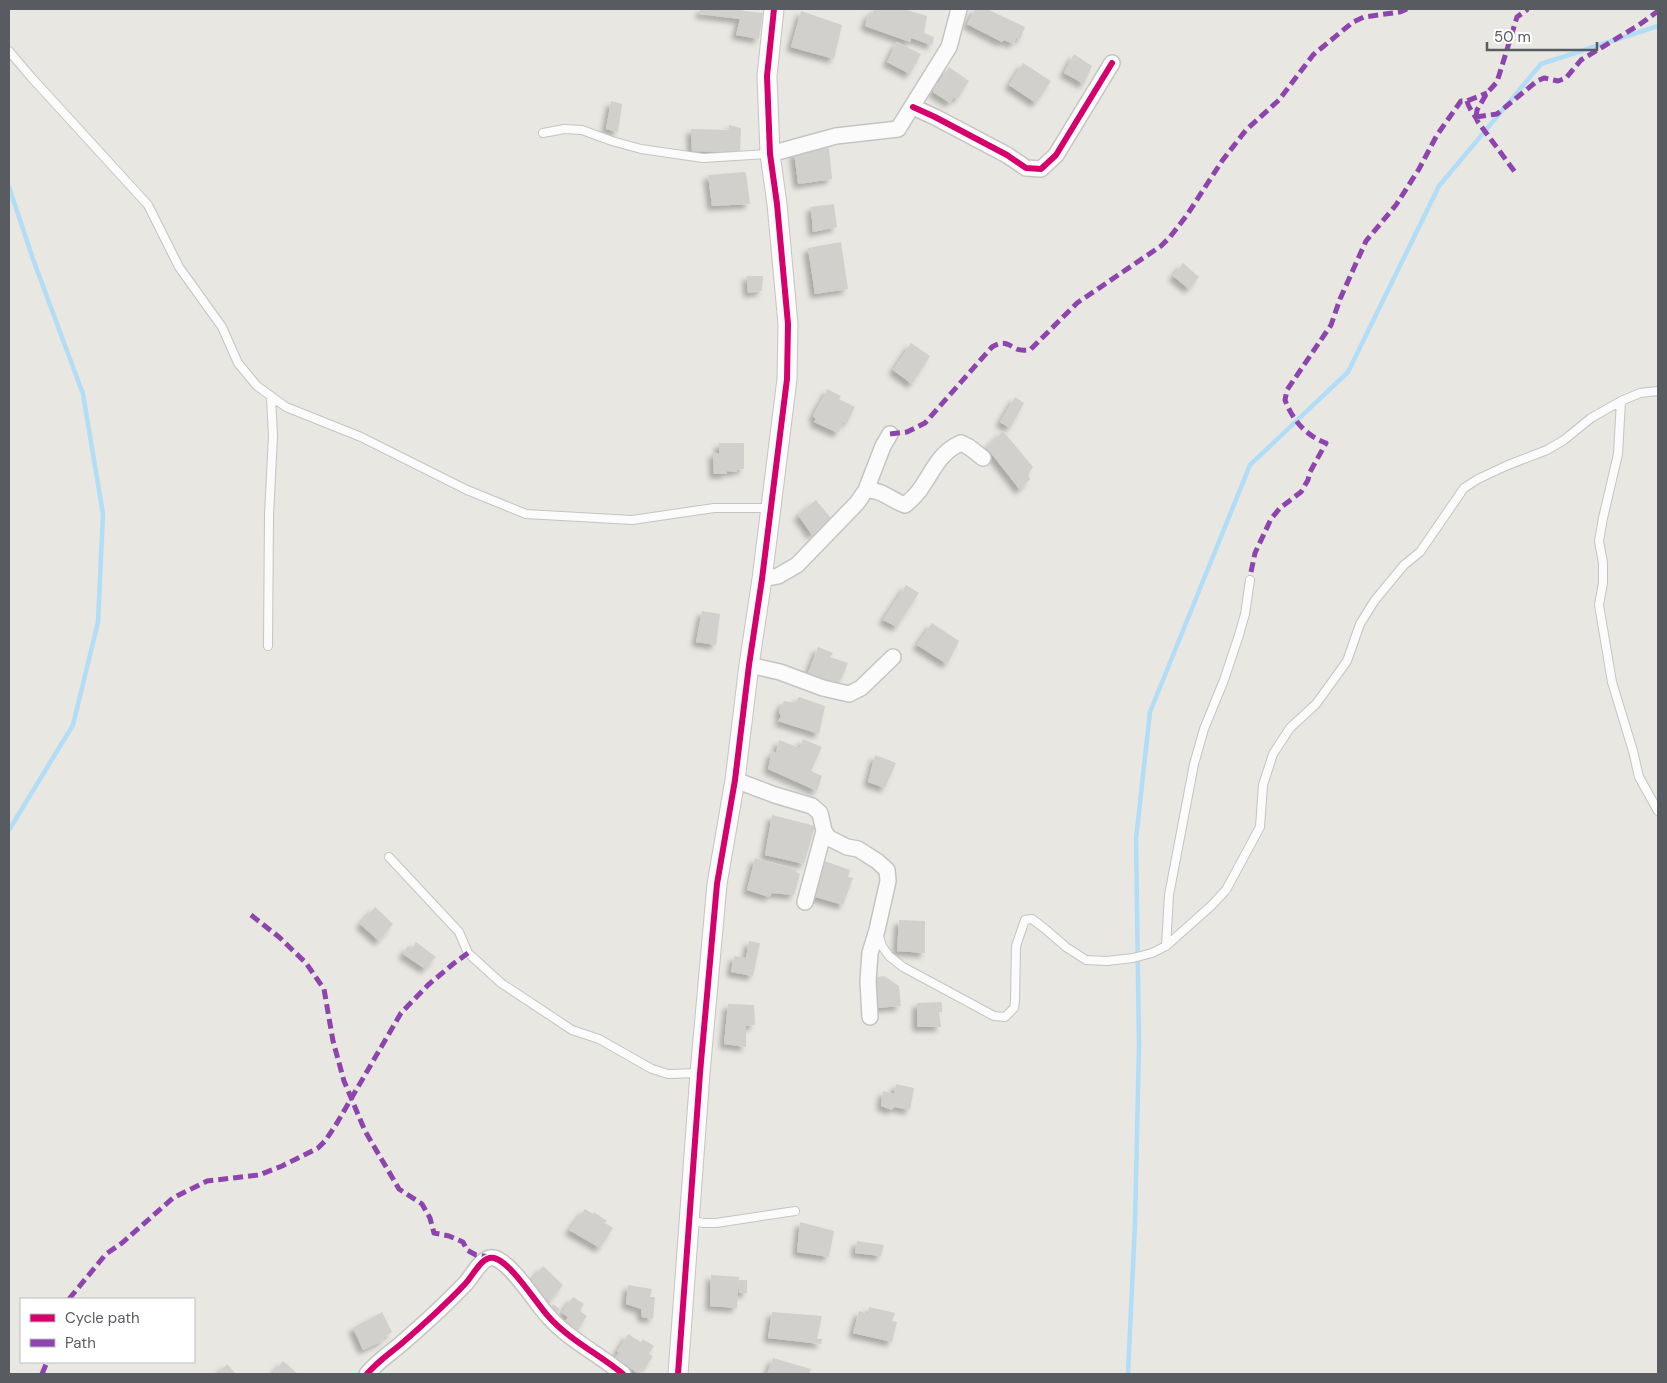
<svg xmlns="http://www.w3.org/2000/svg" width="1667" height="1383" font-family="'DM Sans',sans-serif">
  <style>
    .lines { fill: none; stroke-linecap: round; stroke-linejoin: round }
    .stream { stroke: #b2ddf6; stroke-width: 4.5 }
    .building { fill: #d1d0cd; filter: url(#shadow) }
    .service-casing { stroke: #c4c4c3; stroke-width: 10 }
    .minor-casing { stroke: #c4c4c3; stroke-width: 18 }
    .tertiary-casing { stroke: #c4c4c3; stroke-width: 21 }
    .service { stroke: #fcfbfb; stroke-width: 8 }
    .minor { stroke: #fcfbfb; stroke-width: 15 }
    .tertiary { stroke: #fcfbfb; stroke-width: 19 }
    .quiet { stroke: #8e44ad; stroke-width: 5; stroke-dasharray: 10 5; stroke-linecap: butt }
    .cycleway-casing { stroke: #fff; stroke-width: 9 }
    .cycleway { stroke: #d6006c; stroke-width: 6 }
  </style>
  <defs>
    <filter id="shadow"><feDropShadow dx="-4.5" dy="4.5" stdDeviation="2.5" flood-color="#0004"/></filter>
  </defs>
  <rect width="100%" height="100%" fill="#e8e7e2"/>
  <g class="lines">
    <path class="stream" d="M 9,187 L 33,259 L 83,394 L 103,514 L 98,622 L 73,725 L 9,830
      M 1128,1374 L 1135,1223 L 1139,1046 L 1136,839 L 1150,712 L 1250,465 L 1348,372 L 1439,186 L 1541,64 L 1658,26"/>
  </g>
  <path class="building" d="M 700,9 L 744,9 L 743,11 L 763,13 L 759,39 L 736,35 L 740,19 L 700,14 Z
    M 874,9 L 903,9 L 927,16 L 924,33 L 934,37 L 932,45 L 911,38 L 910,42 L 865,26 L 869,13 L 872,15 Z
    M 975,9 L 987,9 L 1025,27 L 1020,40 L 1016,37 L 1014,44 L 1004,40 L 1002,42 L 967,24 Z
    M 801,11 L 842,25 L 834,59 L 791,47 Z
    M 897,42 L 921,54 L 910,74 L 887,62 Z
    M 1074,54 L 1092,66 L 1084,84 L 1064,73 Z
    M 1023,63 L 1051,81 L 1036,103 L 1009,85 Z
    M 949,67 L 969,81 L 957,99 L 954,97 L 950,103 L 933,92 L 936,83 L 938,84 Z
    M 611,101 L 622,104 L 618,132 L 606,129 Z
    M 729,125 L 741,128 L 740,153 L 692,151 L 691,129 L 729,130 Z
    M 829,148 L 832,179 L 799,184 L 798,183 L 794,152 Z
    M 744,172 L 746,173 L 750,204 L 712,206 L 708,175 Z
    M 834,204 L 837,227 L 813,232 L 811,207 Z
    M 841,242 L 848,289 L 815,294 L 808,248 Z
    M 1183,263 L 1199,277 L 1189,289 L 1173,276 Z
    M 747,276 L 763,276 L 762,291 L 748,293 Z
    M 911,343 L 930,356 L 912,384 L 893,370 Z
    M 827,389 L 841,396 L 839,399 L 855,407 L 847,423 L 844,421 L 838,433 L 814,422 L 816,419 L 813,416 L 823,397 L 824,398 Z
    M 1015,397 L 1024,403 L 1010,428 L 1000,422 Z
    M 1003,431 L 1033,467 L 1028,474 L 1030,479 L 1020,490 L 987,448 Z
    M 719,443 L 744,443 L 744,469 L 736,470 L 737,472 L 727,471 L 727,474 L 714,474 L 713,452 L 719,454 Z
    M 816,500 L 831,518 L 812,535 L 798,515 Z
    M 906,585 L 919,593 L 897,627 L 883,620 Z
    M 702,611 L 720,614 L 716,645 L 696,642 Z
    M 932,623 L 959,641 L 947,664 L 917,645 Z
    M 818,647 L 833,653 L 830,657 L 848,663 L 841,680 L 840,679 L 837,688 L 807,676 Z
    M 799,697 L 825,706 L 819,734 L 778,721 L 781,717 L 779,711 L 784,701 L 795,703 Z
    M 803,739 L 822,747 L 811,771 L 822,776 L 817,791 L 768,769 L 772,751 L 776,753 L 779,740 L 800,748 Z
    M 875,755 L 896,763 L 885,788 L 868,782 Z
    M 772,815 L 815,826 L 804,864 L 765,855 Z
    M 755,858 L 797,870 L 796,872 L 800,874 L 794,895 L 772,893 L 769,897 L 747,890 Z
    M 822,860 L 850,870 L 848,877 L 853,878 L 843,905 L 812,896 Z
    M 375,907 L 393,924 L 379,941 L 360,924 Z
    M 899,920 L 925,921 L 925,953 L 897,951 Z
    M 749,941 L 760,943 L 753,976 L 731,972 L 734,956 L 746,958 Z
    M 416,942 L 436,957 L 425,969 L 403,954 L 408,946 L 412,949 Z
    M 884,976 L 899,986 L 901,1006 L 876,1008 L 874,978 Z
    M 941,1002 L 942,1004 L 942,1012 L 939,1012 L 941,1027 L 917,1027 L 917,1003 Z
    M 728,1004 L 754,1005 L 755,1025 L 746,1026 L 746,1047 L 724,1044 Z
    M 896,1084 L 914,1088 L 910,1110 L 894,1107 L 892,1110 L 881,1106 L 883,1091 L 894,1094 Z
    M 585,1209 L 593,1214 L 594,1212 L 607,1221 L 605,1223 L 613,1228 L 600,1248 L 569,1230 Z
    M 800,1222 L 834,1231 L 829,1257 L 797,1252 Z
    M 857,1241 L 884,1245 L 881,1256 L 855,1253 Z
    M 543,1266 L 563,1285 L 549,1302 L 529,1284 Z
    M 711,1275 L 739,1277 L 737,1308 L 710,1306 Z
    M 739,1280 L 747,1280 L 747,1293 L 739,1293 Z
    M 628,1285 L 652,1289 L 650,1297 L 655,1297 L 653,1319 L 642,1317 L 641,1309 L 626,1304 Z
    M 573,1297 L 584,1304 L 580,1311 L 587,1316 L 575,1334 L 562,1326 L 568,1317 L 562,1313 Z
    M 553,1304 L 560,1309 L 555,1317 L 549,1310 Z
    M 869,1307 L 895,1313 L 892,1321 L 897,1322 L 892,1342 L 853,1333 L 859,1311 L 868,1314 Z
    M 382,1312 L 392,1332 L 384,1337 L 384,1340 L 363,1350 L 353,1328 Z
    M 772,1312 L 822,1316 L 817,1339 L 822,1339 L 821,1344 L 768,1338 Z
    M 628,1334 L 641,1342 L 643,1339 L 654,1346 L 649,1354 L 653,1356 L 646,1367 L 644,1366 L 639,1374 L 615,1358 L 619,1352 L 617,1351 Z
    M 773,1358 L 811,1369 L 809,1374 L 767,1374 Z
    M 283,1361 L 298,1374 L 272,1374 Z
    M 227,1364 L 236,1374 L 217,1374 Z"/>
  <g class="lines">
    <g class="service-casing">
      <path id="service" d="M 9,51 L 31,77 L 148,205 L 179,267 L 222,327 L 238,363 L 257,386 L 286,407 L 361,437 L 467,490 L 526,514 L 632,520 L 714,508 L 771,508
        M 543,133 L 564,129 L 582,130 L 612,141 L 641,149 L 703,158 L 770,154
        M 1621,401 L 1618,454 L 1603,518 L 1599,541 L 1603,563 L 1603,583 L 1599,605 L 1612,682 L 1633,751 L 1639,777 L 1658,811
        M 268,646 L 269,515 L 273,436 L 271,397
        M 389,857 L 459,932 L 468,953 L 501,983 L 572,1030 L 599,1039 L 652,1069 L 668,1074 L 700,1073
        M 878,933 L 882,946 L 889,956 L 903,967 L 994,1016 L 1005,1017 L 1014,1008 L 1015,1001 L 1016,946 L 1025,920 L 1032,919 L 1044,928 L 1066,947 L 1086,960 L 1107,961 L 1133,958 L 1152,953 L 1166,946 L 1211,906 L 1226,890 L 1260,827 L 1263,785 L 1273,754 L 1290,728 L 1316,704 L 1337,675 L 1347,661 L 1360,624 L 1375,600 L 1404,565 L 1420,552 L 1464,488 L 1478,479 L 1508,465 L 1547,450 L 1564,440 L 1591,418 L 1621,401 L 1640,393 L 1658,391
        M 1166,946 L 1169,895 L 1194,764 L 1204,729 L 1224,680 L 1239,635 L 1245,614 L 1250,580
        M 691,1220 L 703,1223 L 716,1223 L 795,1211"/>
    </g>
    <g class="minor-casing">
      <path id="minor" d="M 913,107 L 935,117 L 1007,155 L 1026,168 L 1041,169 L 1056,155 L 1112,63
        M 770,154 L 836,136 L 898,129 L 949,47 L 959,9
        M 866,490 C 881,489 891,500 905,505 C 910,501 915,496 919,491 C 933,472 938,453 961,443 L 969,447 L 983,458
        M 762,579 L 778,576 L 797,565 L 857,503 L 866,490 L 883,446 L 890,434
        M 749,665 L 780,672 L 823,688 L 849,694 L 861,688 L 893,657
        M 735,780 L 775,795 L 812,806 L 820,813 L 824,831 L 829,838 L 847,847 L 858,849 L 877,861 L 887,870 L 888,881 L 877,930 L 870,953 L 868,981 L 870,1017
        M 805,902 L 824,831
        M 367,1374 C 377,1362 389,1354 401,1344 C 423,1325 445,1305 465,1284 C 473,1276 482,1255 494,1258 C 511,1262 536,1303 548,1316 C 568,1339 600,1355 623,1374"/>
    </g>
    <g class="tertiary-casing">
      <path id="tertiary" d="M 678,1374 L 700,1073 L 717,884 L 735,780 L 749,665 L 762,579 L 787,379 L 788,324 L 777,204 L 770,154 L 767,76 L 774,9"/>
    </g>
    <use href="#service" class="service"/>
    <use href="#minor" class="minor"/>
    <use href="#tertiary" class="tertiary"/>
    <path class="quiet" d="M 1467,101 C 1469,110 1475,114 1478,122 L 1515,172
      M 1476,117 L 1497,114 L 1537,81 L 1544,78 L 1558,81 L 1566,78 L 1581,60 L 1639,25 L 1658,11
      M 1476,117 L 1477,110 L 1487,93 L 1497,82 L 1517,17 L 1528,9
      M 890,434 L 907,432 L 925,423 L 992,347 C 1004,340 1007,344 1017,349 C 1021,351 1025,350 1030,350 L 1077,303 L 1161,246 L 1170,237 L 1187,215 L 1222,161 L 1246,130 L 1279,100 L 1313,55 L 1353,22 L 1364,17 L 1400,12 L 1407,9
      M 1251,572 L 1255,553 L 1271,519 L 1280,508 L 1301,492 L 1308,480 L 1310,472 L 1326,443 C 1306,436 1292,419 1285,400 L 1287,390 L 1331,325 L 1340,299 L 1366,241 L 1396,205 L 1419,169 L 1437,135 L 1461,101 L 1467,101 L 1487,93
      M 251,915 L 279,937 L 306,963 L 324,989 L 333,1041 L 344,1081 L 365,1131 L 399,1189 L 422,1204 L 430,1218 L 434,1233 L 449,1236 L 463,1242 L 467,1250 L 476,1255 L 490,1257
      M 69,1299 L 106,1254 L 122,1243 L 173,1198 L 207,1181 L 259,1175 L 282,1166 L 318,1148 L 325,1141 L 337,1123 L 401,1013 L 428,985 L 453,964 L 468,953
      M 42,1374 L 47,1362"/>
    <g class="cycleway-casing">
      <path id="cycleway" d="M 913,107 L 935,117 L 1007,155 L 1026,168 L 1041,169 L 1056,155 L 1112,63
        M 367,1374 C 377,1362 389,1354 401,1344 C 423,1325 445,1305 465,1284 C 473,1276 482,1255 494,1258 C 511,1262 536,1303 548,1316 C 568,1339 600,1355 623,1374
        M 678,1374 L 700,1073 L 717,884 L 735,780 L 749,665 L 762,579 L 787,379 L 788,324 L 777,204 L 770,154 L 767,76 L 774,9"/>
    </g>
    <use href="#cycleway" class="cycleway"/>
  </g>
  <rect width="1667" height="1383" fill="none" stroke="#585c60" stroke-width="20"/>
  <rect x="20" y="1298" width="175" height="65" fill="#ffffff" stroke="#bcbebf"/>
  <rect x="30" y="1314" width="25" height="8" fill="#d6006c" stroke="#bcbebf"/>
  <text x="65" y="1323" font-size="15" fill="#585c60">Cycle path</text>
  <rect x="30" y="1339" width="25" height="8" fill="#8e44ad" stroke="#bcbebf"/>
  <text x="65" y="1348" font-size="15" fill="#585c60">Path</text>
  <path d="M1487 42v8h110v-8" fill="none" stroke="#585c60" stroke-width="2.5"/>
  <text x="1494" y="42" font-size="15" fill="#585c60" stroke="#ffffff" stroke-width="4" paint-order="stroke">50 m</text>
</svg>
